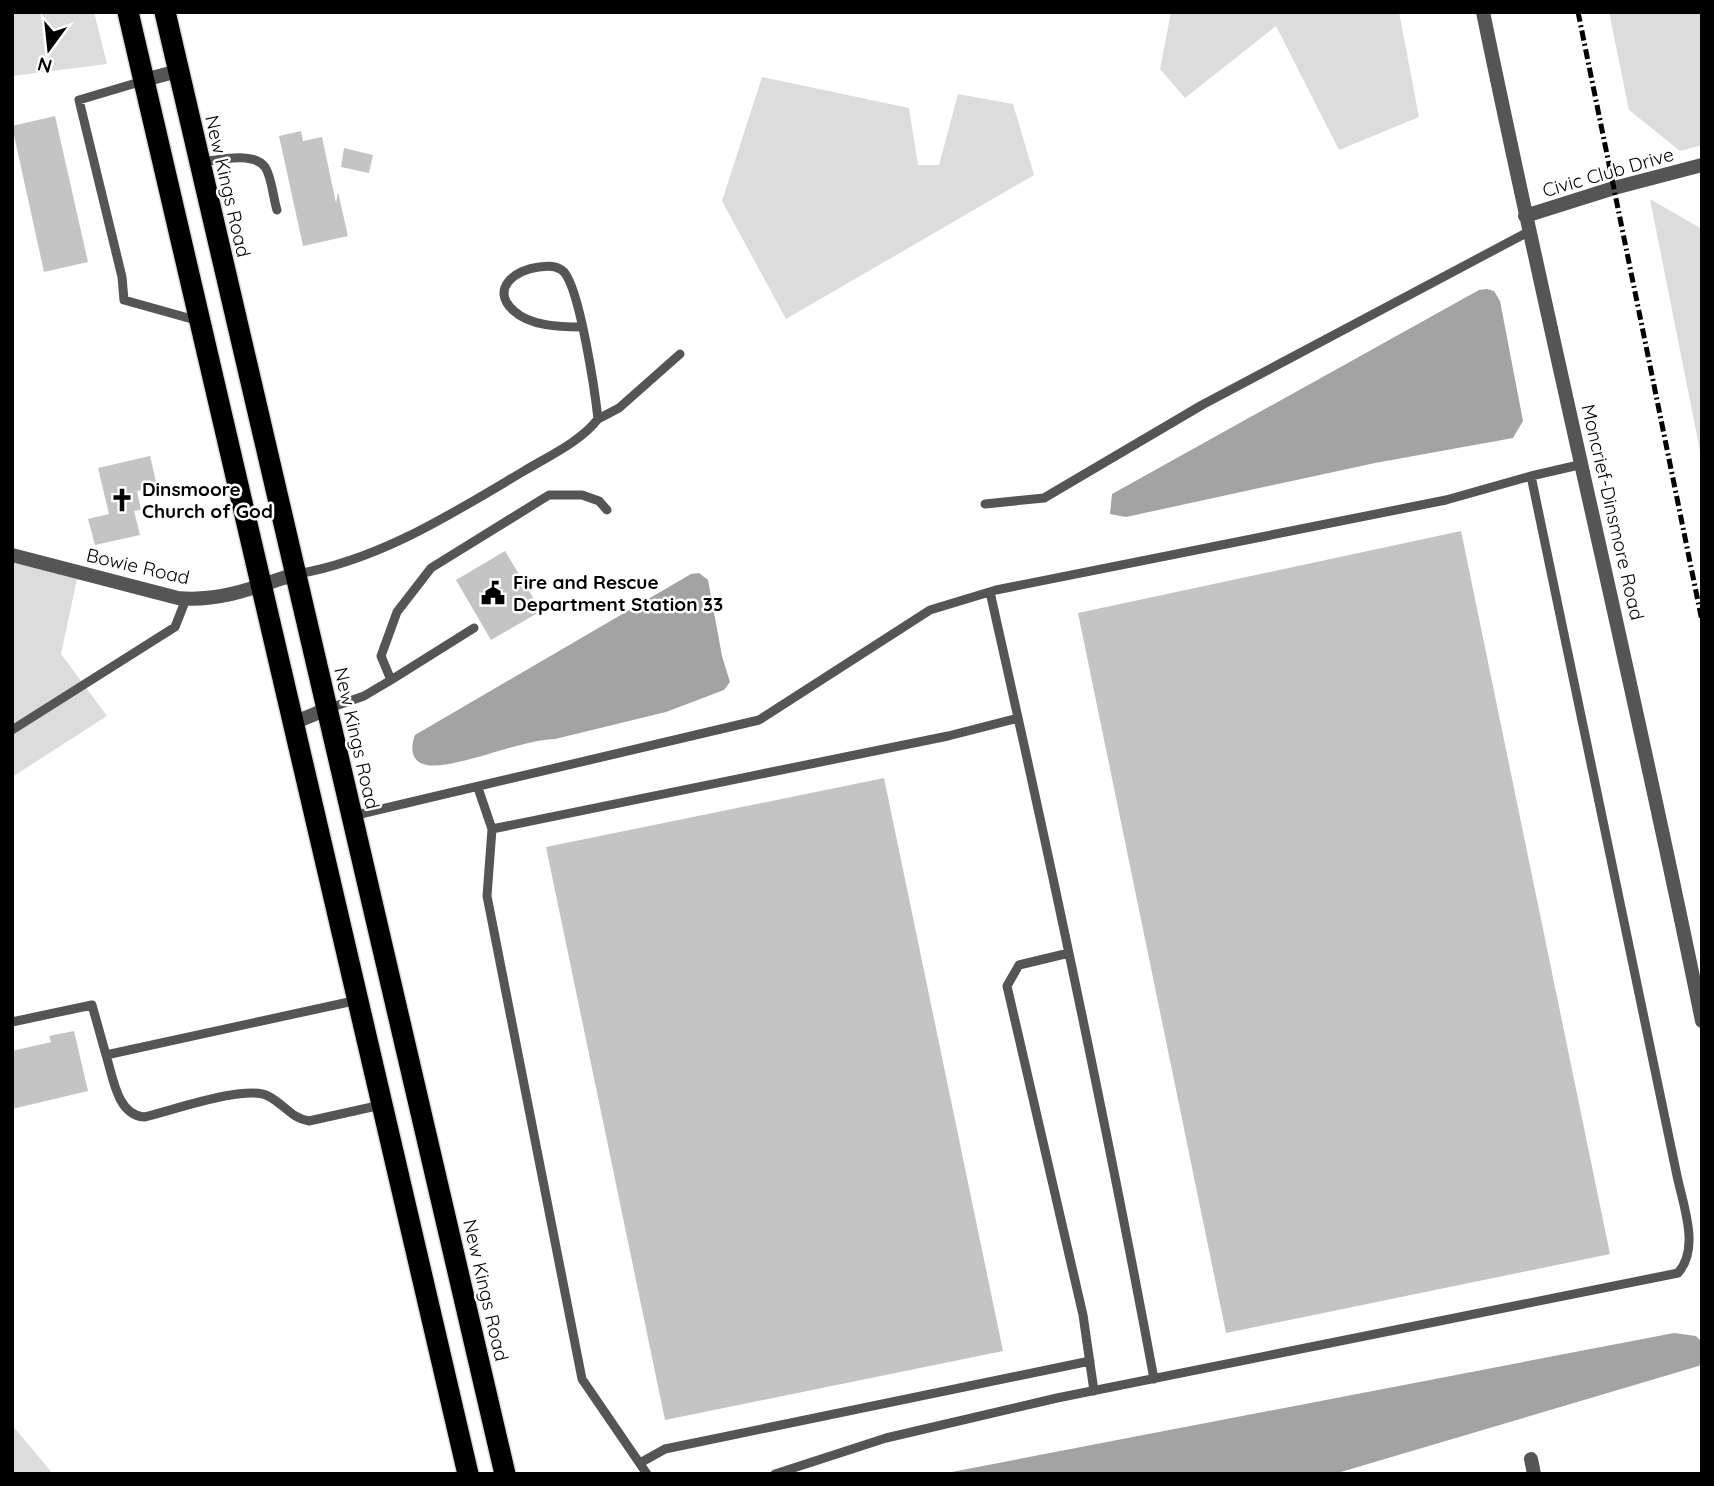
<svg xmlns="http://www.w3.org/2000/svg" width="1714" height="1486" font-family="Quicksand,sans-serif">
  <style>
    .green { fill: #dcdcdc }
    .water { fill: #a3a3a3 }
    .building { fill: #c4c4c4 }
    .lines { fill: none; stroke-linecap: round; stroke-linejoin: round }
    .highway-casing { stroke: #dbdbdb; stroke-width: 24 }
    .lane { stroke: #555; stroke-width: 9 }
    .street { stroke: #555; stroke-width: 14 }
    .highway { stroke: #000; stroke-width: 21 }
    .rail { stroke: #000; stroke-width: 5; stroke-dasharray: 10 3.5 2 3.5; stroke-linecap: butt }
    .labels { text-anchor: middle; stroke-width: 5; stroke-linejoin: round; paint-order: stroke }
    .street-label { font-size: 19px; fill: #000; stroke: #fff }
    .poi-label { font-size: 19px; font-weight: bold; fill: #000; stroke: #fff; text-anchor: start }
  </style>
  <rect width="100%" height="100%" fill="#fff"/>
  <path class="green" d="M 12,12 L 94,12 L 107,64 L 12,76 Z
    M 1171,12 L 1399,12 L 1419,117 L 1339,150 L 1276,26 L 1185,98 L 1160,69 Z
    M 1609,12 L 1702,12 L 1702,145 L 1680,151 L 1629,110 Z
    M 762,77 L 909,108 L 918,165 L 939,165 L 958,94 L 1013,104 L 1034,175 L 786,319 L 722,201 Z
    M 1650,199 L 1702,229 L 1702,461 Z
    M 12,562 L 77,579 L 61,654 L 107,716 L 12,777 Z
    M 12,1425 L 53,1474 L 12,1474 Z"/>
  <path class="water" d="M 1487,289 L 1494,291 L 1500,301 L 1523,421 L 1513,438 L 1375,463 L 1126,517 L 1110,514 L 1112,494 L 1479,290 Z
    M 699,573 L 708,580 L 722,656 L 730,682 L 724,690 L 666,712 L 555,739 C 519,740 454,770 427,765 C 411,762 410,748 415,735 L 691,574 Z
    M 1674,1333 L 1696,1336 L 1702,1342 L 1702,1365 L 1334,1474 L 941,1474 Z"/>
  <path class="building" d="M 55,116 L 88,262 L 44,272 L 12,126 Z
    M 301,131 L 303,141 L 322,137 L 336,203 L 338,192 L 348,236 L 303,246 L 279,136 Z
    M 344,148 L 373,155 L 369,173 L 341,167 Z
    M 150,456 L 157,486 L 137,491 L 141,510 L 134,511 L 140,535 L 95,545 L 88,519 L 109,514 L 98,468 Z
    M 1461,531 L 1610,1254 L 1226,1333 L 1078,613 Z
    M 505,551 L 541,611 L 491,640 L 456,580 Z
    M 884,778 L 1003,1351 L 665,1420 L 546,847 Z
    M 74,1031 L 88,1091 L 12,1109 L 12,1051 L 51,1042 L 49,1036 Z"/>
  <g class="lines">
    <g class="highway-casing">
      <path id="highway" d="M 128,12 L 468,1474
        M 165,12 L 505,1474"/>
    </g>
    <path class="lane" d="M 143,81 L 79,100 L 122,277 L 124,300 L 199,321
      M 201,162 C 218,160 253,151 265,167 C 272,177 273,198 277,210
      M 598,419 L 619,408 L 680,354
      M 985,504 L 1044,498 L 1202,405 L 1528,232
      M 297,574 C 380,560 453,513 524,471 C 549,456 580,442 598,419 C 595,392 580,290 564,272 C 557,265 548,266 539,267 C 516,269 489,289 514,311 C 530,326 560,327 581,327
      M 990,592 C 1049,854 1105,1115 1154,1379
      M 391,680 L 474,628
      M 327,709 L 364,696 L 391,680 L 381,656 L 397,612 L 431,568 L 549,495 L 582,495 L 599,501 L 607,510
      M 12,730 L 175,627 L 186,599
      M 478,788 L 492,829 L 487,896 L 582,1379 L 647,1474
      M 352,816 L 759,720 L 930,610 L 996,590 L 1446,500 L 1531,476
      M 492,829 L 948,736 L 1018,718
      M 1069,953 L 1019,965 L 1007,986 L 1083,1315 L 1094,1391
      M 12,1022 L 92,1005 L 106,1055 L 358,1000
      M 106,1055 C 113,1077 117,1115 144,1117 C 171,1111 245,1084 268,1096 C 284,1104 291,1118 309,1121 L 381,1105
      M 640,1463 L 665,1449 L 1090,1361
      M 775,1474 L 886,1438 L 1057,1398 L 1678,1273 C 1701,1247 1682,1203 1676,1171 L 1531,476 L 1583,464"/>
    <path class="street" d="M 1483,12 C 1552,349 1634,684 1702,1021
      M 144,80 L 178,71
      M 1525,216 L 1614,188 L 1702,165
      M 12,555 L 178,598 C 220,602 256,587 295,574
      M 293,723 L 327,709
      M 1531,1459 L 1534,1474"/>
    <use href="#highway" class="highway"/>
    <path class="rail" d="M 1578,12 L 1702,621"/>
  </g>
  <defs>
    <g id="church-bare" transform="scale(1.89)"><path d="M-1.2-6h2.4v3.5h3.3v2.4h-3.3V6h-2.4V-.1h-3.3v-2.4h3.3Z" fill="#000" stroke="#fff" stroke-width="2.5" paint-order="stroke"/></g>
    <g id="civic-bare" transform="scale(1.89)"><path d="M-.6-6.5H3V-4.5H.6V-3L4-1V1h2V6H-6V1h2V-1L-.6-3ZM-1.2 2.5V6h2.4V2.5Z" fill="#000" stroke="#fff" stroke-width="2.5" paint-order="stroke"/></g>
  </defs>
  <g fill-rule="evenodd">
    <use href="#church-bare" x="122" y="500"/>
    <use href="#civic-bare" x="493" y="593"/>
  </g>
  <g class="labels">
    <g class="street-label">
      <text transform="translate(1608 172) rotate(-16)" y="7">Civic Club Drive</text>
      <text transform="translate(228 186) rotate(77)" y="7">New Kings Road</text>
      <text transform="translate(1613 512) rotate(77)" y="7">Moncrief-Dinsmore Road</text>
      <text transform="translate(138 566) rotate(13)" y="7">Bowie Road</text>
      <text transform="translate(357 738) rotate(77)" y="7">New Kings Road</text>
      <text transform="translate(486 1290) rotate(77)" y="7">New Kings Road</text>
    </g>
    <g class="poi-label">
      <text x="142" y="496">Dinsmoore<tspan x="142" dy="22">Church of God</tspan></text>
      <text x="513" y="589">Fire and Rescue<tspan x="513" dy="22">Department Station 33</tspan></text>
    </g>
  </g>
  <rect width="1714" height="1486" fill="none" stroke="#000000" stroke-width="28"/>
  <g transform="translate(49 49) rotate(195)" stroke="#ffffff" stroke-width="5" paint-order="stroke">
  <path d="M0-5L12 26L0 18L-12 26Z" fill="#000000"/>
  <text y="-10" font-size="19" font-weight="bold" text-anchor="middle" fill="#000000">N</text>
  </g>
</svg>
